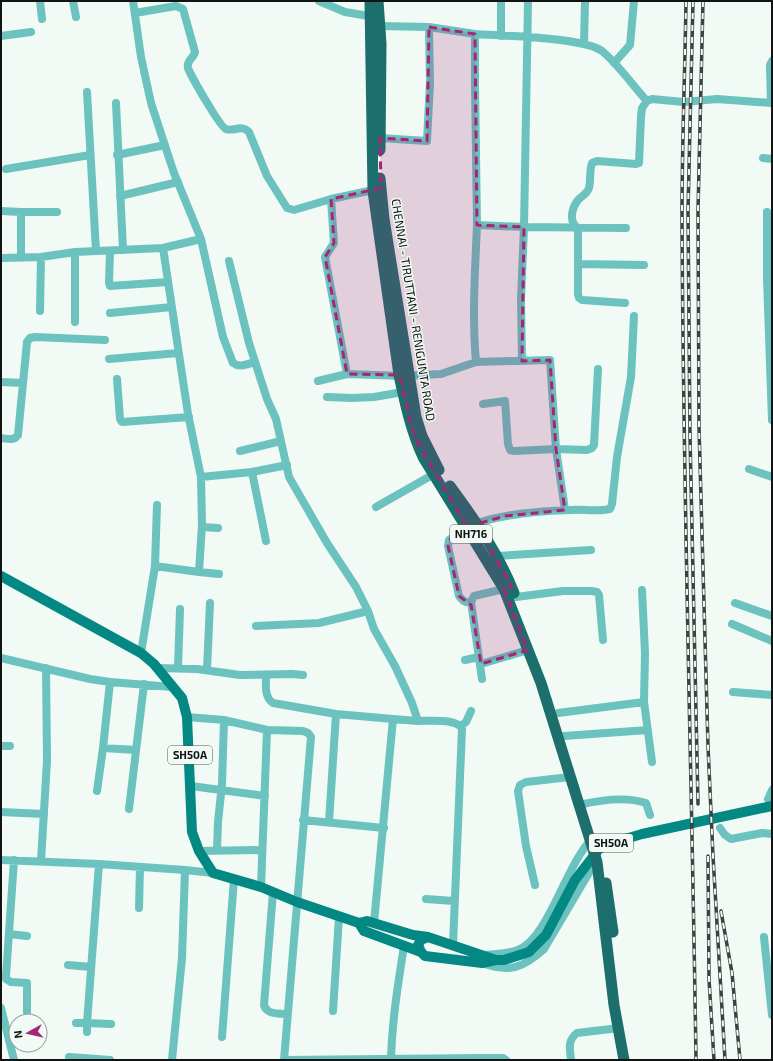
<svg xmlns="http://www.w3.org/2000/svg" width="773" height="1061" font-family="'Exo 2',sans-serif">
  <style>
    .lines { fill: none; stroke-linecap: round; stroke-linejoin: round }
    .minor { stroke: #6bc2be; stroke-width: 8 }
    .major { stroke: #038884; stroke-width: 10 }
    .highway { stroke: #1c6f6c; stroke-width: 11 }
    .rail-casing { stroke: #3e413f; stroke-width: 3.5 }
    .rail { stroke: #f1faf4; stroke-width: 2; stroke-dasharray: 6; stroke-linecap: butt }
    .marked { fill: #a52678; fill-opacity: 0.2; stroke: #a52678; stroke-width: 3; stroke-dasharray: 8 5; stroke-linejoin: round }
    .labels { text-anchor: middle; stroke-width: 3; stroke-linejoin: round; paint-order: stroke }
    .shield { fill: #f1faf4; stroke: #555956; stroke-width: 1 }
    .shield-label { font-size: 11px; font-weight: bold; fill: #121413 }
    .street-label { font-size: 12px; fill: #121413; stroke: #f1faf4 }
  </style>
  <rect width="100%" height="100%" fill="#f1faf4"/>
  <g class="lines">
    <path class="minor" d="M 40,1 L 42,19
      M 73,1 L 76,17
      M 133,1 L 141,57 L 151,103 L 174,173 L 201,239 L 223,337 L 233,363 C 240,368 247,364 255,362
      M 319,1 L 345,12 L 375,17
      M 501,1 L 501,36
      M 528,1 L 524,227 L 626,228
      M 135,13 L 176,6 L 183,9 L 195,52 C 194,58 186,60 188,68 C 191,76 220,127 226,129 C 234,132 241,124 249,132 L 267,176 L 287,208 L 294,210 L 331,199
      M 380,26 L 429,27 L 475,34 L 475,84 L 477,225
      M 475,34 C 502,36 583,37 602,51 C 618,64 633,86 647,101
      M 1,36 L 31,32
      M 584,44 L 585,1
      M 614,63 L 630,45 L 634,1
      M 87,92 L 96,251
      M 116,103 L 123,250
      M 771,103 L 770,65 L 772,61
      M 380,138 L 427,141 L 430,83 L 429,27
      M 117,155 L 165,145
      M 763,158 L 772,159
      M 6,169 L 90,155
      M 378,189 L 331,199 L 334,243 L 325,257 L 347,374 L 404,376 L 441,374 L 476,362 L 550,360 L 556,449 L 565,510
      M 120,196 L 178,182
      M 1,211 L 21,212
      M 110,251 L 109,283 L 110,286 L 168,282
      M 75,252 L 75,322
      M 1,258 L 41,257 L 75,252 L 163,248 L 201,239
      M 21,258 L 21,212 L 57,212
      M 229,261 L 249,343 L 267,399 L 276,419 L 289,477 L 327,543 L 356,587 L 368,611 L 374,629 L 395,666 L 412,703 L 418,721 L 393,719 L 374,923
      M 578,264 L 644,265
      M 767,278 L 767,212
      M 772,279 L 767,278 L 772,420
      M 625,303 L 582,300 L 579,298 L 578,294 L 578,228 C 568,222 572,208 578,200 C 582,196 587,194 589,188 C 591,180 589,172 592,163 L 597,161 L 636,164 L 639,163 L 641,117 L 642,108 L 647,101 L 652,99 L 684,102 L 717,99 L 772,103
      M 40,311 L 41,257
      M 110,313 L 172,307
      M 109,359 L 178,353
      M 476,362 C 472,316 475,271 477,225 L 524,227 L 521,299 L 522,361
      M 117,379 L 120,419 L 122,422 L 189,417
      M 318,381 L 347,374
      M 1,382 L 23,383
      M 327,397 L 352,398 L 374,397 L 403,392
      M 483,404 L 505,401 L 508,444 L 510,450 L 514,451 L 556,449 L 587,450 L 592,448 L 594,445 L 598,369
      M 1,438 C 8,439 14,441 18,435 L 27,342 L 30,338 L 35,337 L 105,340
      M 240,451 L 281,441
      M 749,469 L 772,477
      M 252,472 L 266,541
      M 201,477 L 252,472 L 287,465
      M 376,507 L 434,474
      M 202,527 L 218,528
      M 497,556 L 591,550
      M 155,566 L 199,572 L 202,525 L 201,477 L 188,414 L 163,248
      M 199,572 L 219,574
      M 516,597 L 563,591 L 592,591 L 597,592 L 599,595 L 603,640
      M 471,602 C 465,603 463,601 459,596 L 448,546 L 449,540 C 457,534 468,527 478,523 C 504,514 542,511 570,510 C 583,509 597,512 610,509 L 612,504 L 617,457 L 631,377 L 634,316
      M 735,603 L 772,616
      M 732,624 L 772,641
      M 256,626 L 319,623 L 368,611
      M 141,653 L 155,566 L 157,505
      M 1,658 L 90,679 L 110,682 L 103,748
      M 465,660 L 479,657
      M 481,664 L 528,650
      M 157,668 L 197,669 L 240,675 L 292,674 L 303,675
      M 178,668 L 180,609
      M 207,670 L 210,603
      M 266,675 C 266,685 264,697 273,703 L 336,714 L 393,719
      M 482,679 L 471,602 L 474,596 L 508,588
      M 110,682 L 172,687
      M 733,692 L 772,695
      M 644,702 L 652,762
      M 558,713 L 644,702 L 645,653 L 642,590
      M 187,717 L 224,720 L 267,730 L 261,887
      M 418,721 C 429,721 458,718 462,729 L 453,945
      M 461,726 L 466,722 L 471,711
      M 267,730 L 303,731 L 308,733 L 311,737 L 284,1060
      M 564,736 L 648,730
      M 1,746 L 10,746
      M 191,786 L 265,796
      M 97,791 L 103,748 L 136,750
      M 768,799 L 772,790
      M 579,805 C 600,800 625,796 646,803 L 650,815
      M 129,809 L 144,684
      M 1,812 L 44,814
      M 303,820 L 384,828
      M 329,822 L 336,714
      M 720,828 L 725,835 L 731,839 L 762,833 L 772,834
      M 217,850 L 218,822 L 222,784 L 224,720
      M 199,851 L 262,850
      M 1,860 L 99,864 L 185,870
      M 14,860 L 6,976 L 6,979 L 11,982 L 27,983 L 27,1012
      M 41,861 L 47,761 L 46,668
      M 99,864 L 87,1023 L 111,1024
      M 535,885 L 526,846 L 518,791 L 520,785 L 526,782 L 570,777
      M 273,892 L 264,1005 C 267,1015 278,1013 287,1014
      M 426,899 L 454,901
      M 139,908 L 140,867
      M 9,934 L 27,936
      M 764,937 L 772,1015
      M 484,955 C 495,954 507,954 518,950 C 548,939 566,865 591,840
      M 482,963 C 510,973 523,968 544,949 L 596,861
      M 68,965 L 91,967
      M 1,1008 L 14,1060
      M 333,1011 L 339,917
      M 76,1023 L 87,1023 L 87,1032
      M 222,1037 L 234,879
      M 69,1057 L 110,1060
      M 172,1060 L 182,958 L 185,870 L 213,873
      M 284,1060 L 483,1058 L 503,1058 L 506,1060
      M 391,1060 C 392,1021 398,984 404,946
      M 571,1060 C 570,1049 567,1041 577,1033 L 619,1028"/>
    <path class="major" d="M 1,576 L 141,653 L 154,664 L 182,698 L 187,717 L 192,832 L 199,851 L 213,873 L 261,887 L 297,902 L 359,923 L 367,921 L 413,935 L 428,937
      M 359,923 L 364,931 L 421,952
      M 496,960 L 428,937 L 421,940 L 418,945 L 421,952 L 425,956 L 482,963 L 496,960 L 504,960 L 529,952 L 546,935 L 575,880 L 599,849 L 612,843 L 642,834 L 772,806"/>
    <path class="highway" d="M 370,1 L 373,191 L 399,375 C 405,403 411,431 423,457 L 504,589 L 541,683 L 597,862 L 614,1005 L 624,1060
      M 378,1 L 381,44 L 380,150
      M 380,178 L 384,219 L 416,417 L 422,436 L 439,470
      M 450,486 C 475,520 499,554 514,593
      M 606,883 L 613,932"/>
    <g class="rail-casing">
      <path id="rail" d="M 686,1 C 685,72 682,143 682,214 C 683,496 692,778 696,1060
        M 693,1 L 688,211 L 690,436 L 698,804
        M 703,1 L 698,211 L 699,427 L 708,746 L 713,856 L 725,1060
        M 708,856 L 709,979 L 714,1060
        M 721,911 L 732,973 L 740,1060"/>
    </g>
    <use href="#rail" class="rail"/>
  </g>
  <path class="marked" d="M 429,27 L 475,34 L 477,225 L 524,227 L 522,361 L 550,360 L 556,449 L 565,510 L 505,516 L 477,524 L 512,587 L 504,589 L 528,650 L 481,664 L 471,605 L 459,596 L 448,546 L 449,540 L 468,529 L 414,437 L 399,375 L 347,374 L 325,257 L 334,243 L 331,199 L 381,188 L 380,138 L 427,141 Z"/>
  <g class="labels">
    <g class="shield">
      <rect x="450" y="525" width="42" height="18" rx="3"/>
      <rect x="168" y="746" width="44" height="18" rx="3"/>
      <rect x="589" y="834" width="44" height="18" rx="3"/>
    </g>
    <g class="shield-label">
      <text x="471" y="538">NH716</text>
      <text x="190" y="759">SH50A</text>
      <text x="611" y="847">SH50A</text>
    </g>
    <g class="street-label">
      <text transform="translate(413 310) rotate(81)" y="4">CHENNAI - TIRUTTANI - RENIGUNTA ROAD</text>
    </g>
  </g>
  <rect width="773" height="1061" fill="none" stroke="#121413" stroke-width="4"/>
  <g transform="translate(28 1033) rotate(262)"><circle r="19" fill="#f1faf4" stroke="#989e9a"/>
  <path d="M0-3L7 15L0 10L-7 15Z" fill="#a52678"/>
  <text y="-6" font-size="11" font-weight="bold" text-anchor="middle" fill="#121413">N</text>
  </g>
</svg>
